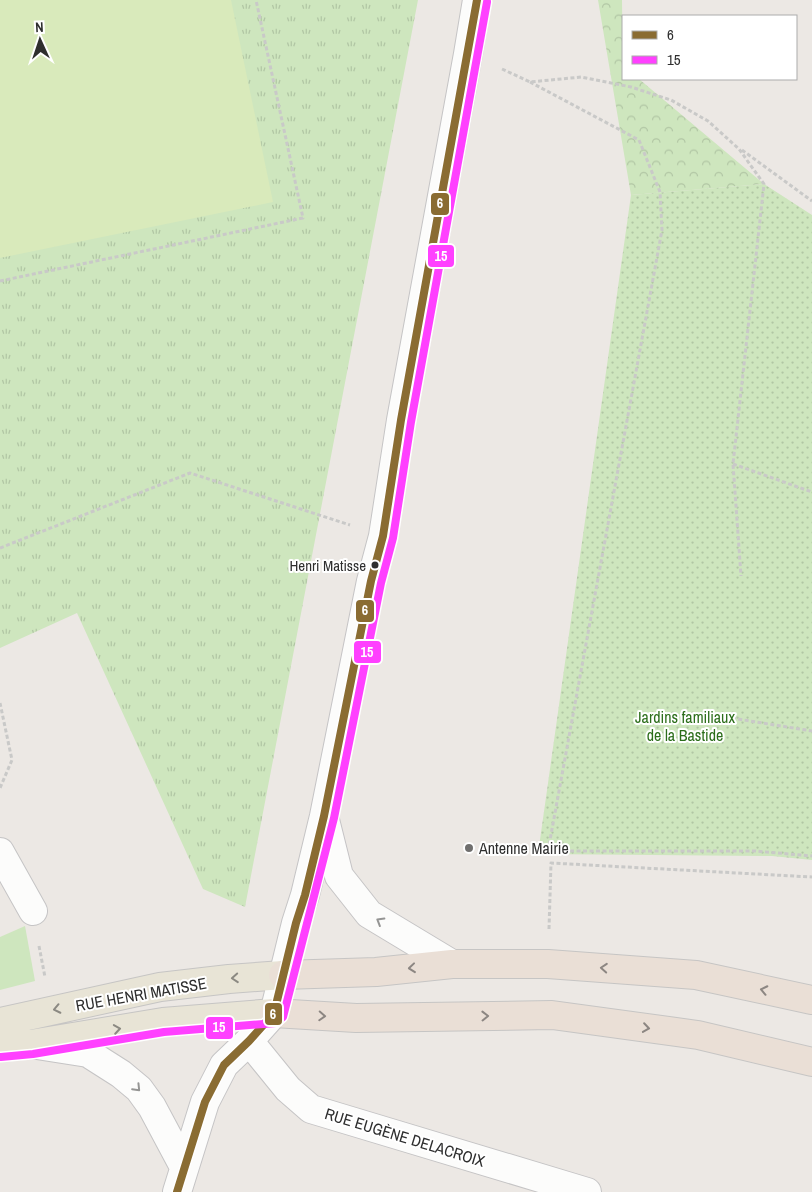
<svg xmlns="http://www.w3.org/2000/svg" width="812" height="1192" font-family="'Archivo Narrow',sans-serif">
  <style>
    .grass { fill: #cee6be }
    .forest { fill: url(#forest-crowns) }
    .park { fill: url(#park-tufts) }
    .garden { fill: url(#garden-dots) }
    .pitch { fill: #d9eabb }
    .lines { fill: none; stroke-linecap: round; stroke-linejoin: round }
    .minor-casing { stroke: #c5c4c5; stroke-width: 30 }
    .major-casing { stroke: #c6c5c4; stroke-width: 30 }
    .highway-casing { stroke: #c6c5c4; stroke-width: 30 }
    .path { stroke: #c9c9c8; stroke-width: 3; stroke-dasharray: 4 2.5; stroke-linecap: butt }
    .minor { stroke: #fcfcfb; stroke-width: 28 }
    .major { stroke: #e8e4d6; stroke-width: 28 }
    .highway { stroke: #eadfd6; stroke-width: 28 }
    .bus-1-casing { stroke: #fff; stroke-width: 11 }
    .bus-2-casing { stroke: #fff; stroke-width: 11 }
    .bus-1 { stroke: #8a6c32; stroke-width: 8 }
    .bus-2 { stroke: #ff40ff; stroke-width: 8 }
    .oneway { stroke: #959594 }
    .oneway2 { stroke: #8c8682 }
    .oneway3 { stroke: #8b8982 }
    .bus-dot { fill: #2e2e2e; stroke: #fff; stroke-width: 2 }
    .poi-dot { fill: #706f6e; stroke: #fff; stroke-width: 2 }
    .labels { text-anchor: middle; stroke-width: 4; stroke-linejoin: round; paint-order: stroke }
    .bus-label { font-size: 15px; fill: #2e2e2e; stroke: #fff; text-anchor: end }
    .park-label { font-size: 16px; fill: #2c6e1b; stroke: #fff }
    .poi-label { font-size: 16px; fill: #2e2e2e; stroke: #fff; text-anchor: start }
    .street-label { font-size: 16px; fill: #2e2e2e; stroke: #fff }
    .line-badge { stroke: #fff; stroke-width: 2 }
    .badge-label { font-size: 14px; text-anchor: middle; font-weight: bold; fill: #fff }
  </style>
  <defs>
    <pattern id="forest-crowns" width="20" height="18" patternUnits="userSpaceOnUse" patternTransform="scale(1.25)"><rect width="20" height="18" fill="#cee6be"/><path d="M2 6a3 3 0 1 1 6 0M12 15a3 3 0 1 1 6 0" fill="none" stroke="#b1c6a4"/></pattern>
    <pattern id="park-tufts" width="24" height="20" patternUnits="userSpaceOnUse" patternTransform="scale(1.25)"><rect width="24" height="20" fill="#cee6be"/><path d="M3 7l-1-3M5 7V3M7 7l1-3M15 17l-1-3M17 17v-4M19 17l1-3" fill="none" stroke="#b1c6a4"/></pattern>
    <pattern id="garden-dots" width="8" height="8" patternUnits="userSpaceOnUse" patternTransform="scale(1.25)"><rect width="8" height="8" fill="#cee6be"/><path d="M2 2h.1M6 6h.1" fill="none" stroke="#b1c6a4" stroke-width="1.8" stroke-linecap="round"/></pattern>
  </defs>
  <rect width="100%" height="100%" fill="#ece8e4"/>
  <path class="grass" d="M 25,926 L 35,981 L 0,990 L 0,937 Z"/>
  <path class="forest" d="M 598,0 L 622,0 L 623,79 L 639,79 L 764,184 L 631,195 Z"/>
  <path class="park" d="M 0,0 L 418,0 L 245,907 L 203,889 L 77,613 L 0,648 Z"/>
  <path class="garden" d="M 764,184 L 812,215 L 812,860 L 772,856 L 538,854 L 631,195 Z"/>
  <path class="pitch" d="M 0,0 L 231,0 L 273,202 L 0,258 Z"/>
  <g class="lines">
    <g class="minor-casing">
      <path id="minor" d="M 325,820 L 339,876 L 369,914 L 452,964
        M 0,852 L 33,911
        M 249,1041 L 288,1089 L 311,1109 L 587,1192
        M 37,1045 L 88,1053 L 121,1074 L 139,1089 L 152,1107 L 184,1167
        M 177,1192 L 205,1102 L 224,1065 L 249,1041 L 274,1013 L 296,923 L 305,895 L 324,816 L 371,581 L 383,536 L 401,420 L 468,54 L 477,0"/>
    </g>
    <g class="major-casing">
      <path id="major" d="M 0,1022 L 160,987 L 229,979 L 283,975
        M 0,1047 L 31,1044 L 163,1022 L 274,1013"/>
    </g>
    <g class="highway-casing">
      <path id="highway" d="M 283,975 L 376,972 L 452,964 L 548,964 L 696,975 L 812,1000
        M 274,1013 L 356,1018 L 552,1015 L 698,1035 L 812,1062"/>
    </g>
    <path class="path" d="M 502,69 L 530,82 L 581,77 L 631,87 L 671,100 L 708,121 L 739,149 L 764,184 L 733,464 L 741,576
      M 530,82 L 639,140 L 660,192 L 662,230 L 548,851 L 755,851 L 812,856
      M 742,150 L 812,201
      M 0,281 L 303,218 L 256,0
      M 733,464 L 812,492
      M 0,548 L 190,473 L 350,525
      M 0,703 L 12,760 L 0,788
      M 719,716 L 812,731
      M 549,929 L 551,863 L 812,877
      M 39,946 L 45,977"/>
    <use href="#minor" class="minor"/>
    <use href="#major" class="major"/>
    <use href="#highway" class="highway"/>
    <g class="bus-1-casing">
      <path id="bus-1" d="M 177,1192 L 205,1102 L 224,1065 L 249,1041 L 274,1013 L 296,923 L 305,895 L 324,816 L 371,581 L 383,536 L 401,420 L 477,0"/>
    </g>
    <g class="bus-2-casing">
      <path id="bus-2" d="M 1,1057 L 33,1054 L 164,1032 L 276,1023 L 283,1017 L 334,818 L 381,583 L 393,538 L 411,422 L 487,2"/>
    </g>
    <use href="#bus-1" class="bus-1"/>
    <use href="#bus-2" class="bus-2"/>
  </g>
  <defs><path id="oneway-chevron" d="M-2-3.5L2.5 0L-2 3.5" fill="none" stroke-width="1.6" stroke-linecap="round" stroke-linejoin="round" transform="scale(1.25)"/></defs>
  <g class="oneway">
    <use href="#oneway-chevron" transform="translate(380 921) rotate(-149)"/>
    <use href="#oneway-chevron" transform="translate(137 1088) rotate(46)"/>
  </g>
  <g class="oneway2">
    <use href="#oneway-chevron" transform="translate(412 968) rotate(174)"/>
    <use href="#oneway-chevron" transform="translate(604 968) rotate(-176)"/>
    <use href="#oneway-chevron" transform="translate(764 990) rotate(-168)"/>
    <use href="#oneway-chevron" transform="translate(322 1016) rotate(3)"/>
    <use href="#oneway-chevron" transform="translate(485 1016) rotate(-1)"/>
    <use href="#oneway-chevron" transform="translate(646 1028) rotate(8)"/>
  </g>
  <g class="oneway3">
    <use href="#oneway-chevron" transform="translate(235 978) rotate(176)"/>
    <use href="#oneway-chevron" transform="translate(57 1009) rotate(168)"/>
    <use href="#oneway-chevron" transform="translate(117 1029) rotate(-9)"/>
  </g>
  <circle class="bus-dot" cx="375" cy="565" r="4.5"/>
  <circle class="poi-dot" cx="469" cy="848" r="5"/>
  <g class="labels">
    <g class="bus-label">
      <text x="366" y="571">Henri Matisse</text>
    </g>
    <g class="park-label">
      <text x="685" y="723">Jardins familiaux<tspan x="685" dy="18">de la Bastide</tspan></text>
    </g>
    <g class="poi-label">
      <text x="479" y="854">Antenne Mairie</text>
    </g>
    <g class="street-label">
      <text transform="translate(141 994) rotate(-10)" y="6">RUE HENRI MATISSE</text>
      <text transform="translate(405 1137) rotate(17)" y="6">RUE EUGÈNE DELACROIX</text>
    </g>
  </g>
  <g class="line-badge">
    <rect x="430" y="192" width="20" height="24" rx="5" fill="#8a6c32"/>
    <rect x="427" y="244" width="28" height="24" rx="5" fill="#ff40ff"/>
    <rect x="355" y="599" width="20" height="24" rx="5" fill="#8a6c32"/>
    <rect x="353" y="640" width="29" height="24" rx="5" fill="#ff40ff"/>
    <rect x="264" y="1002" width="19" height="24" rx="5" fill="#8a6c32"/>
    <rect x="205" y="1016" width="29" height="24" rx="5" fill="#ff40ff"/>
  </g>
  <g class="badge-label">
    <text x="440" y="208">6</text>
    <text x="441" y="261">15</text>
    <text x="365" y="615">6</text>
    <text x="367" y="657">15</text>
    <text x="273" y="1019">6</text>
    <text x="219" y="1032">15</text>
  </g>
  <rect x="622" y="15" width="175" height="65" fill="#ffffff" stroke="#ababab"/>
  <rect x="632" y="31" width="25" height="8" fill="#8a6c32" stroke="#ababab"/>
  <text x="667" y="40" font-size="15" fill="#2e2e2e">6</text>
  <rect x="632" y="56" width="25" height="8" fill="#ff40ff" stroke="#ababab"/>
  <text x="667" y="65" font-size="15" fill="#2e2e2e">15</text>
  <g transform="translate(40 40) rotate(357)" stroke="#ffffff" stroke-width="4" paint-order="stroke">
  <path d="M0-4L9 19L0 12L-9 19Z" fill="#2e2e2e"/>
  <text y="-8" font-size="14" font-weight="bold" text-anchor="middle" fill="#2e2e2e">N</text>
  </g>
</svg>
